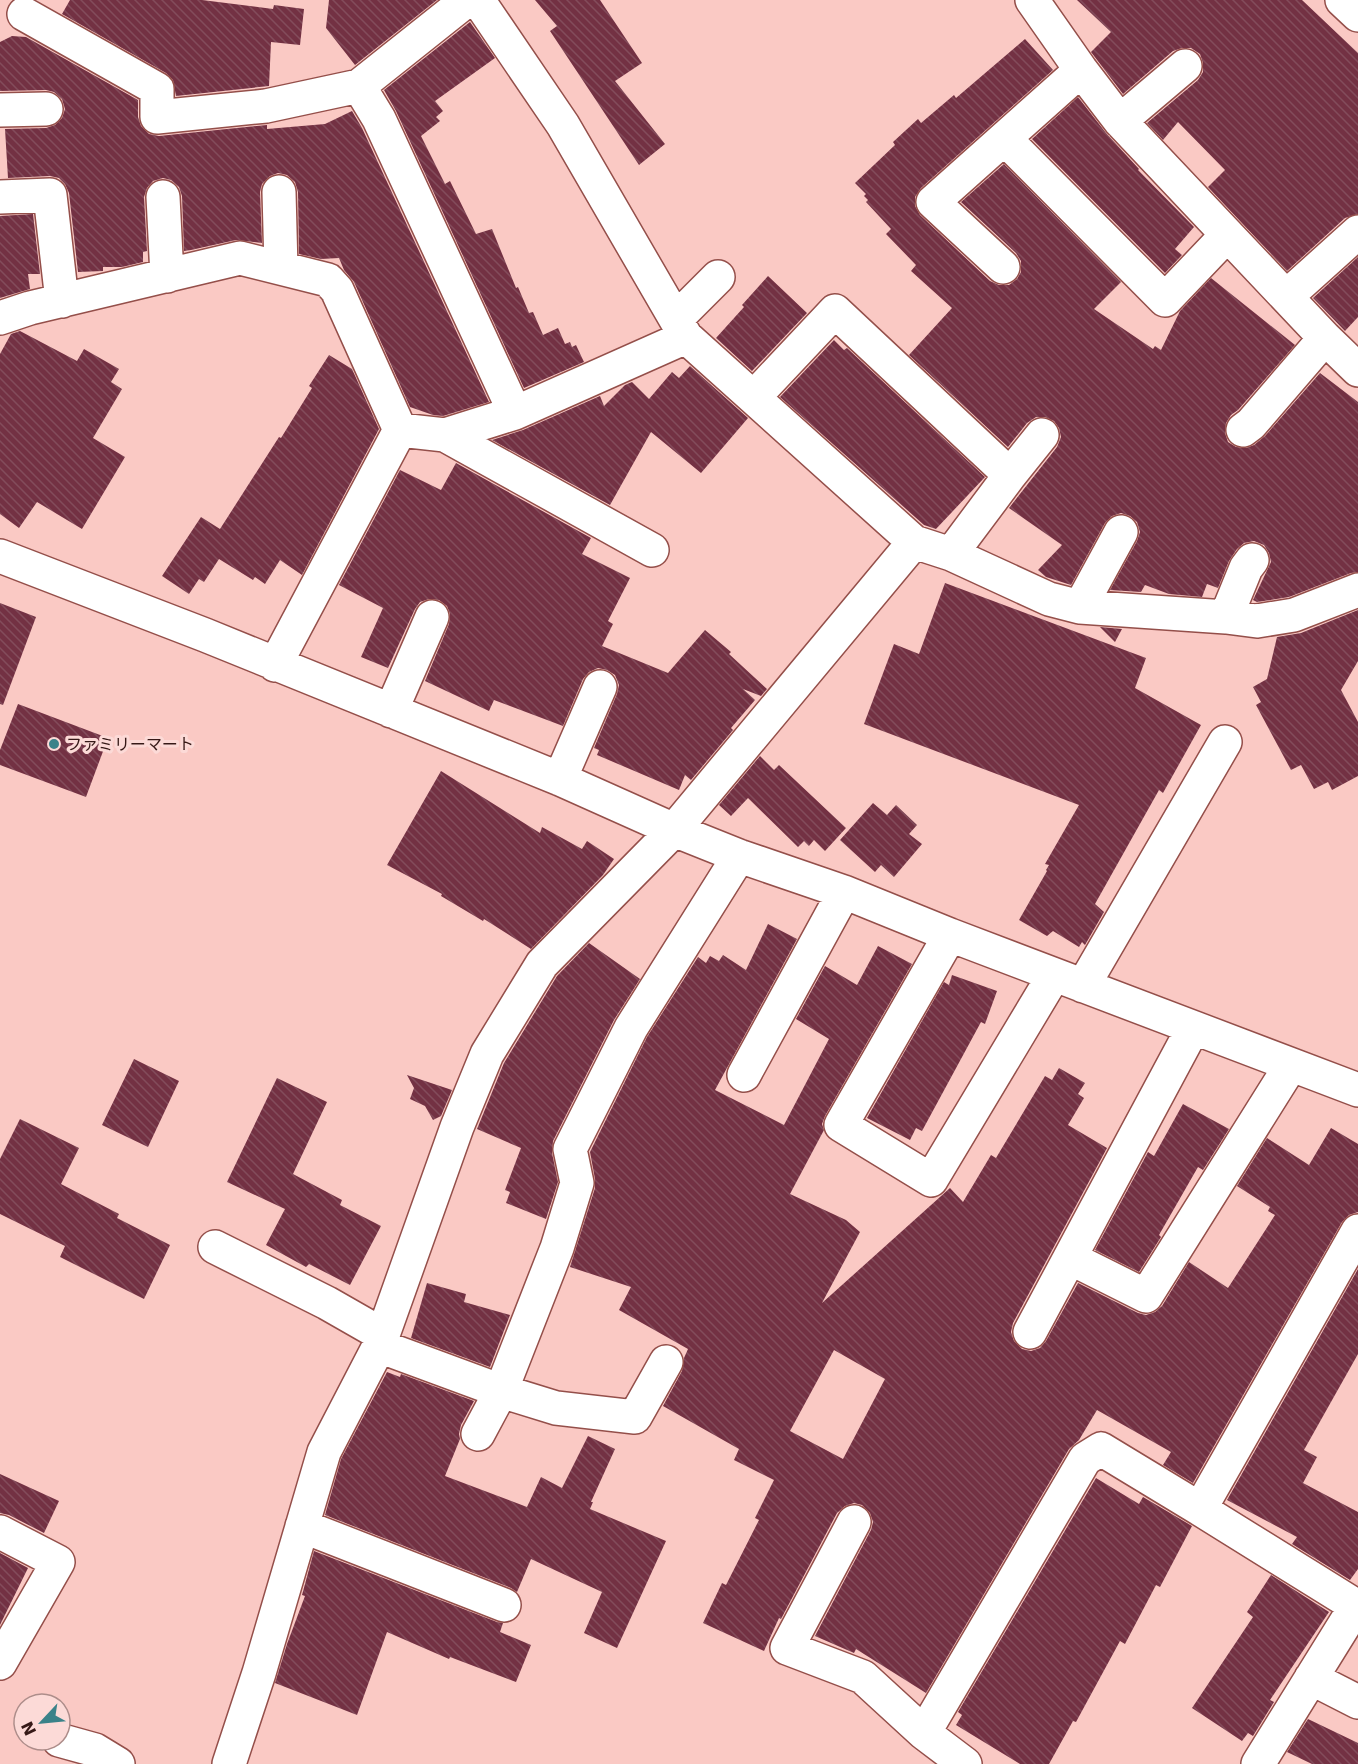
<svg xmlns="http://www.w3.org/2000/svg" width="1358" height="1764" font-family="'DejaVu Sans','Noto Sans JP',sans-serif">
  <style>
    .building { fill: url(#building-back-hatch); fill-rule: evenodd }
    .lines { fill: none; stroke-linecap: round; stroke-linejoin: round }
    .minor-casing { stroke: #944f4a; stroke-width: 36 }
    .minor { stroke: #fff; stroke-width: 33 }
    .poi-dot { fill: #3a8289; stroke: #fcdad7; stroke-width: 2 }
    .labels { text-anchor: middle; stroke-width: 6; stroke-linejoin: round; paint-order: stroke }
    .poi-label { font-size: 16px; fill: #361917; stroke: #fcdad7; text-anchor: start }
  </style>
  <defs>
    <pattern id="building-back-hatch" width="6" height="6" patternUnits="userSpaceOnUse" patternTransform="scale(1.5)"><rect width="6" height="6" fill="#733143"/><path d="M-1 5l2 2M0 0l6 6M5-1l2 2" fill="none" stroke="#834c5b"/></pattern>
  </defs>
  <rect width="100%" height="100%" fill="#fac9c4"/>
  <path class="building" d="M 70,0 L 202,0 L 273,9 L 274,5 L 304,9 L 300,45 L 271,42 L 269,86 L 176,96 L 173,80 L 166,73 L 62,14 Z
    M 329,0 L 437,0 L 355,65 L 326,28 Z
    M 535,0 L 600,0 L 642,63 L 615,81 L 665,144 L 639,165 L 550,31 L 557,26 Z
    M 1077,0 L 1302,0 L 1358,53 L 1358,214 L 1345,218 L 1287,271 L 1208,187 L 1225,170 L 1178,122 L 1163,140 L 1147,123 L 1198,80 L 1203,72 L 1203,63 L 1200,54 L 1191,48 L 1182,48 L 1173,51 L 1123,94 L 1091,52 L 1111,32 Z
    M 470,22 L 495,58 L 435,101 L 443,111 L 436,117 L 440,121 L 421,136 L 445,184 L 450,181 L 476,234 L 492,229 L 516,288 L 518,287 L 529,313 L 533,312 L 543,335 L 558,328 L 565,344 L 570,342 L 572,347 L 576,345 L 584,362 L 524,388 L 396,111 L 384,90 Z
    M 12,36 L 26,37 L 138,100 L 138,117 L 141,126 L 149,134 L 159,136 L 267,125 L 267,129 L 325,124 L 352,111 L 362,128 L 489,402 L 443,416 L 433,415 L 410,407 L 354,282 L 344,270 L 339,258 L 321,259 L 299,254 L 298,192 L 295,182 L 287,175 L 278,173 L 270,176 L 262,184 L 260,192 L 262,243 L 236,240 L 191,250 L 184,251 L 182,196 L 179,187 L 171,180 L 163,178 L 153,181 L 147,188 L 144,197 L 147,251 L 143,252 L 143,262 L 122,267 L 103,267 L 103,271 L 78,272 L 69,193 L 65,184 L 59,178 L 50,176 L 8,178 L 5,129 L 46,128 L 55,125 L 62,118 L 65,109 L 62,99 L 54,92 L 46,90 L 0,91 L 0,42 Z
    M 1025,39 L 1053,70 L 921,188 L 915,197 L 915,206 L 920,215 L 990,281 L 999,285 L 1009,285 L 1017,279 L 1021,272 L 1021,261 L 1016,253 L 961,202 L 1004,164 L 1121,282 L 1094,309 L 1153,349 L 1155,346 L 1161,350 L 1180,311 L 1211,278 L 1295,345 L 1238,410 L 1231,415 L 1226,423 L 1225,433 L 1228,442 L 1236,447 L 1246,448 L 1254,445 L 1265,436 L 1320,373 L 1358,402 L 1358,572 L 1351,573 L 1289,597 L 1257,602 L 1253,600 L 1271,562 L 1269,553 L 1264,545 L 1254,541 L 1244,543 L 1237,549 L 1229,561 L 1218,588 L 1207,584 L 1202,597 L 1169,594 L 1145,585 L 1141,592 L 1110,590 L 1137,541 L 1140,532 L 1137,522 L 1130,516 L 1121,513 L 1112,516 L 1105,523 L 1071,585 L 1046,577 L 1038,570 L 1062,545 L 1009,508 L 1057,447 L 1061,437 L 1059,428 L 1054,421 L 1045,417 L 1036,417 L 1027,423 L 1008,447 L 909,355 L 952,308 L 911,271 L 916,265 L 886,234 L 891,229 L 866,202 L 868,200 L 864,196 L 866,194 L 855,183 L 895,145 L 893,142 L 918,119 L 921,123 L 954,95 L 956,98 Z
    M 1078,97 L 1106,133 L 1139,169 L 1138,170 L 1194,227 L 1175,249 L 1182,255 L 1165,273 L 1032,139 Z
    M 33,214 L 40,274 L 28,274 L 30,289 L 0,298 L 0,216 Z
    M 1358,257 L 1358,317 L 1345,331 L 1313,298 Z
    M 768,276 L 807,313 L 752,371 L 716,338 L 744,307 L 742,305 Z
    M 20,331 L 77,361 L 84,349 L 119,369 L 111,382 L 122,389 L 93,438 L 125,457 L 82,529 L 37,502 L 19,528 L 0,514 L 0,354 L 11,334 Z
    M 834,340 L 844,350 L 847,348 L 985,477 L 936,529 L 924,525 L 780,397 Z
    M 329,355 L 352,369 L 379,429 L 302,575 L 280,560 L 265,584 L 255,577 L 253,580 L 219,559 L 204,582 L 199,579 L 189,594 L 162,576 L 201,517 L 220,529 L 279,437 L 281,438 L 312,388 L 309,386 Z
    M 690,366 L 748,418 L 701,473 L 651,432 L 610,505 L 492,440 L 523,430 L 600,396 L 604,406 L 625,385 L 632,382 L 649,399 L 672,372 L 679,378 Z
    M 456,463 L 591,538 L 582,554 L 630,578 L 608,621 L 613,624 L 602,646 L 668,673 L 705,630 L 731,652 L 729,654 L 767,689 L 761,696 L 743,689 L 755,700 L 731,728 L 733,730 L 691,780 L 685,775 L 679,790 L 597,755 L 599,750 L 594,748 L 617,694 L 619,685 L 615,675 L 607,670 L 598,668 L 589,672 L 583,679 L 563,726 L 494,700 L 489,711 L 425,681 L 449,624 L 450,614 L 447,606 L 439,600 L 429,599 L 420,602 L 415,609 L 388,668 L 361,657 L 383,608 L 339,585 L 400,470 L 441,490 Z
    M 945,583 L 1146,658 L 1135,688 L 1201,725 L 1163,793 L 1159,790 L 1095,904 L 1104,912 L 1085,945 L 1082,942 L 1079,947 L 1053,931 L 1047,936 L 1019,920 L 1047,871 L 1046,870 L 1049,865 L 1045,864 L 1079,805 L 864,724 L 894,644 L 919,654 Z
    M 0,603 L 36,617 L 3,705 L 0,704 Z
    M 1358,610 L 1358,661 L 1341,690 L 1358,722 L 1358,776 L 1332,790 L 1328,782 L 1314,789 L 1301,765 L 1291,770 L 1256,705 L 1261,702 L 1253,687 L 1267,679 L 1277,637 L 1301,633 Z
    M 1100,627 L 1122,629 L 1115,642 Z
    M 18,704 L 108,738 L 86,797 L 0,765 L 0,750 Z
    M 760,756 L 774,770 L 779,765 L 846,828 L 825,851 L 814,840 L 809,846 L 804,841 L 798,847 L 748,798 L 731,816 L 719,805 Z
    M 441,771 L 540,833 L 542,827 L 582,849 L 587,841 L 614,859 L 603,875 L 531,949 L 484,919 L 483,921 L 441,896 L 442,894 L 387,865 Z
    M 873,803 L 887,815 L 896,805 L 917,825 L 909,834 L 922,844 L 894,877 L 881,865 L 875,872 L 840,840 Z
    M 768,924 L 797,939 L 715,1090 L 784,1125 L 829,1039 L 796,1019 L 825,966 L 857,985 L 878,946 L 912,964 L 825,1116 L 822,1124 L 824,1130 L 790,1194 L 846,1220 L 860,1232 L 822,1303 L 950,1188 L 963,1202 L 991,1155 L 996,1158 L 1045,1076 L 1052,1080 L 1059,1068 L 1085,1083 L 1078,1094 L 1084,1098 L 1068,1125 L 1107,1148 L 1013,1323 L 1011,1332 L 1014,1341 L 1022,1349 L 1031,1351 L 1040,1348 L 1046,1341 L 1078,1283 L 1138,1313 L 1146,1315 L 1155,1312 L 1162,1306 L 1189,1262 L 1228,1288 L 1275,1215 L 1268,1211 L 1270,1207 L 1237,1186 L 1267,1138 L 1309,1165 L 1331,1128 L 1358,1144 L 1358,1212 L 1349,1215 L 1342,1222 L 1193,1483 L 1163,1465 L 1171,1452 L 1097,1410 L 1079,1440 L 1069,1449 L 926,1693 L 856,1649 L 854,1653 L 815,1636 L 871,1530 L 873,1522 L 870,1513 L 862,1505 L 854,1503 L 845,1506 L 837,1513 L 781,1619 L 779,1618 L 764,1651 L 703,1623 L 722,1583 L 726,1585 L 759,1520 L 755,1518 L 774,1480 L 734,1460 L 739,1449 L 663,1406 L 682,1371 L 684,1358 L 688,1349 L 619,1310 L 631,1287 L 570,1267 L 595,1188 L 595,1179 L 590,1152 L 647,1037 L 698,957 L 706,963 L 710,956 L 719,961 L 723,955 L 746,970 ZM 834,1350 L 885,1379 L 843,1459 L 790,1431 Z
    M 589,943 L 640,979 L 614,1020 L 553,1141 L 552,1153 L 558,1182 L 546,1219 L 506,1203 L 510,1192 L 505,1190 L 521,1148 L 477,1129 L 504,1063 L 557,976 Z
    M 952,975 L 997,991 L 985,1024 L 981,1022 L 922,1131 L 916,1128 L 910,1140 L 867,1118 L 944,982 L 949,985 Z
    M 134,1059 L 179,1081 L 148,1147 L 102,1125 Z
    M 407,1075 L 452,1090 L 441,1116 L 433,1120 L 425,1106 L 410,1099 L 414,1088 Z
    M 277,1078 L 327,1102 L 293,1174 L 342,1200 L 340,1205 L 381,1226 L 350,1285 L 309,1264 L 306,1267 L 266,1245 L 285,1209 L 227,1182 Z
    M 1183,1104 L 1229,1129 L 1203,1170 L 1198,1167 L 1159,1235 L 1161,1237 L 1139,1272 L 1095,1250 L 1148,1152 L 1154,1156 Z
    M 20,1119 L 79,1148 L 61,1184 L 119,1214 L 117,1218 L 170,1245 L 144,1299 L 60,1257 L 65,1246 L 0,1214 L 0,1159 Z
    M 1358,1269 L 1358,1354 L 1304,1450 L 1317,1457 L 1303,1483 L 1358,1512 L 1358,1569 L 1350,1580 L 1292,1544 L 1297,1537 L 1227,1500 Z
    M 427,1283 L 466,1294 L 464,1302 L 510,1315 L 490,1367 L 411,1338 Z
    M 387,1372 L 400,1377 L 401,1374 L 474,1401 L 461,1425 L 459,1434 L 460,1439 L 445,1476 L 527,1507 L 541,1477 L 562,1488 L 588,1436 L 615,1449 L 591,1502 L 593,1502 L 590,1509 L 666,1541 L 617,1648 L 584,1633 L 602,1592 L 531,1559 L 517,1592 L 511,1588 L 325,1515 L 341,1459 Z
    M 0,1474 L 59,1501 L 44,1533 L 9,1515 L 0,1513 Z
    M 1096,1478 L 1139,1504 L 1143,1497 L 1192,1526 L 1160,1587 L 1156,1585 L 1125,1644 L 1120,1641 L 1076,1722 L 1073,1721 L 1049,1764 L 1020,1764 L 956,1725 L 962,1715 L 958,1712 Z
    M 314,1551 L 497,1622 L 503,1623 L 500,1632 L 531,1645 L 516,1682 L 450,1657 L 449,1659 L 387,1632 L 357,1715 L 275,1683 L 287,1644 L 305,1596 L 302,1595 Z
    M 0,1553 L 28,1568 L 0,1625 Z
    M 1271,1575 L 1329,1612 L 1270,1700 L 1274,1702 L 1253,1736 L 1248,1733 L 1242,1741 L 1192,1708 L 1253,1617 L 1247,1612 Z
    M 1308,1719 L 1358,1743 L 1358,1764 L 1312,1764 L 1287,1752 Z"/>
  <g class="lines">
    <g class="minor-casing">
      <path id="minor" d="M 478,0 L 563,125 L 686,337 L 914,542 L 951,554 L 1049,599 L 1080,607 L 1226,617 L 1257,621 L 1294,615 L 1358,590
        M 1032,0 L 1081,70 L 1120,121 L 1325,338 L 1358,370
        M 1342,0 L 1358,15
        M 24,14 L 157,89 L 157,117 L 266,106 L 359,86 L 467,0
        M 359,86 L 379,119 L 515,413
        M 0,110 L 46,109
        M 1120,121 L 1185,66
        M 1005,139 L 1165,300 L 1227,235
        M 279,192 L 281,268
        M 0,197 L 50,195 L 62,301
        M 163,197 L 167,276
        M 1003,267 L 933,202 L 1081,70
        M 1287,296 L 1358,232
        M 0,318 L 30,308 L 240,258 L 328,280 L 337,290 L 400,430
        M 676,319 L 718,277
        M 754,397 L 835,311 L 1010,475 L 951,554
        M 1243,430 L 1251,424 L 1325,338
        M 445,435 L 652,550
        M 1010,475 L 1042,435
        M 0,556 L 205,635 L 560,779 L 674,830 L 739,856 L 844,892 L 950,935 L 1358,1090
        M 1080,607 L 1121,532
        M 1226,617 L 1246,568 L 1252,560
        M 275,665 L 400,430 L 445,435 L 515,413 L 686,337
        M 391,711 L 432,617
        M 560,779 L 600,687
        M 950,935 L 841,1125 L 931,1180 L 1054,975
        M 1083,986 L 1225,742
        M 744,1075 L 844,892
        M 215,1247 L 327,1303 L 383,1335
        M 1070,1258 L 1146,1296 L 1291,1065
        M 1030,1332 L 1193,1028
        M 379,1346 L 501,1391 L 556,1408 L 635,1417 L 666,1362
        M 478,1434 L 501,1391 L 557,1248 L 577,1183 L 570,1149 L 631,1028 L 739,856
        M 1200,1509 L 1356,1606 L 1258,1764
        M 854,1522 L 787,1648 L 863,1677 L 924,1733 L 965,1764
        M 302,1526 L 504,1605
        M 0,1532 L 58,1562 L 0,1663
        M 1311,1678 L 1358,1702
        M 924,1733 L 1085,1459 L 1101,1449 L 1200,1509 L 1358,1231
        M 59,1740 L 95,1750 L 118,1764
        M 229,1764 L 259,1673 L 324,1452 L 379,1346 L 457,1127 L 487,1054 L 542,964 L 674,830 L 914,542"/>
    </g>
    <use href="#minor" class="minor"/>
  </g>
  <circle class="poi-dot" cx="54" cy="744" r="6"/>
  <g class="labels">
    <g class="poi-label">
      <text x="66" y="750">ファミリーマート</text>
    </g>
  </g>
  <g transform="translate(42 1722) rotate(244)"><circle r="28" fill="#fcdad7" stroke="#ad8d8a" stroke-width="1.5"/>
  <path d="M0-4.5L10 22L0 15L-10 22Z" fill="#3a8289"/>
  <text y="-9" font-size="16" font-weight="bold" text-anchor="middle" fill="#361917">N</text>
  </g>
</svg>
